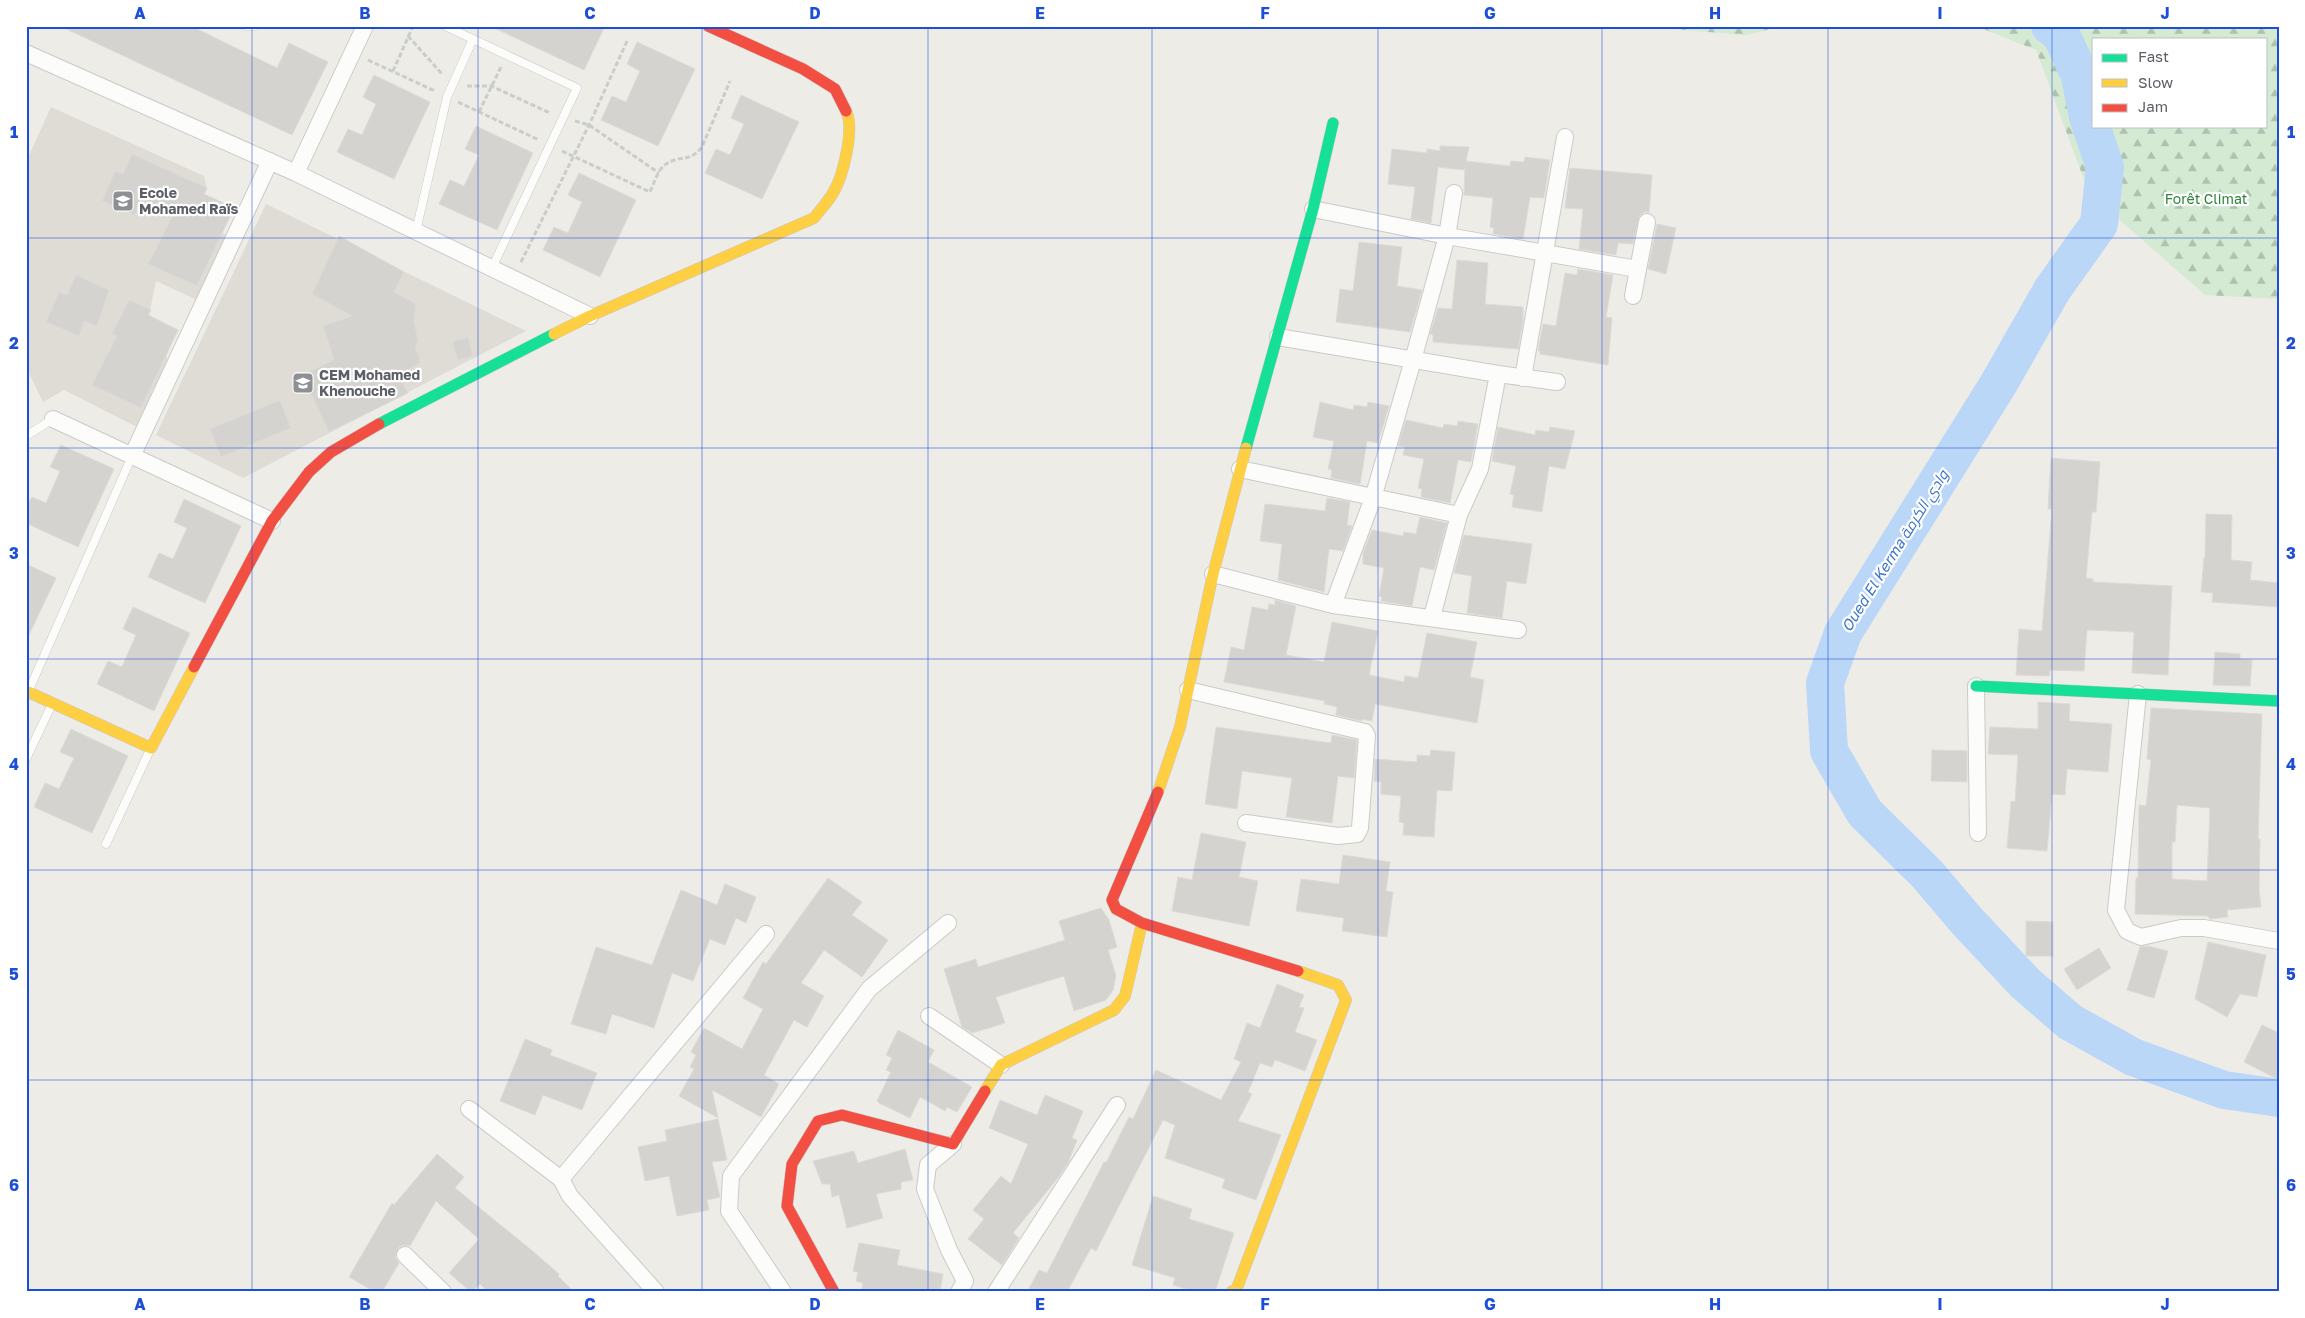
<svg xmlns="http://www.w3.org/2000/svg" width="2305" height="1318" font-family="'Golos Text',Cairo,sans-serif">
  <style>
    .education { fill: #dedcd5 }
    .forest { fill: url(#forest-firs); fill-rule: evenodd }
    .lines { fill: none; stroke-linecap: round; stroke-linejoin: round }
    .river { stroke: #bbd7f8; stroke-width: 38 }
    .building { fill: #d4d3d0; stroke: #dcdbd6; fill-rule: evenodd }
    .lane-casing { stroke: #cacac9; stroke-width: 9 }
    .street-casing { stroke: #cacac9; stroke-width: 18 }
    .fast-casing { stroke: #c8c8c8; stroke-width: 12 }
    .slow-casing { stroke: #c8c8c8; stroke-width: 12 }
    .jam-casing { stroke: #c8c8c8; stroke-width: 12 }
    .path { stroke: #c9cdcb; stroke-width: 3; stroke-dasharray: 5 2.5; stroke-linecap: butt }
    .lane { stroke: #fcfcfb; stroke-width: 8 }
    .street { stroke: #fcfcfb; stroke-width: 16 }
    .fast { stroke: #16e098; stroke-width: 11 }
    .slow { stroke: #ffcf43; stroke-width: 11 }
    .jam { stroke: #f24e42; stroke-width: 11 }
    .grid { fill: none; stroke: #1d4ed8; stroke-width: 1; stroke-opacity: 0.55 }
    .labels { text-anchor: middle; stroke-width: 4.5; stroke-linejoin: round; paint-order: stroke }
    .poi-label { font-size: 14px; font-weight: bold; fill: #5c5f66; stroke: #fff; text-anchor: start }
    .park-label { font-size: 14px; fill: #2e833b; stroke: #fff }
    .water-label { font-size: 15px; font-style: italic; fill: #3d74cc; stroke: #fff }
    .neatline { fill: none; stroke: #1d4ed8; stroke-width: 2 }
    .grid-label { font-size: 16px; text-anchor: middle; font-weight: bold; fill: #1d4ed8 }
  </style>
  <defs>
    <pattern id="forest-firs" width="22" height="20" patternUnits="userSpaceOnUse" patternTransform="scale(1.25)"><rect width="22" height="20" fill="#d4ead3"/><path d="M5 1l3.5 6h-7zM16 11l3.5 6h-7z" fill="#afc1af"/></pattern>
  </defs>
  <rect width="100%" height="100%" fill="#edece7"/>
  <path class="education" d="M 51,107 L 204,176 L 207,188 L 204,194 L 234,208 L 222,232 L 228,237 L 199,301 L 156,281 L 149,315 L 178,330 L 166,354 L 169,367 L 139,428 L 64,390 L 43,402 L 26,367 L 26,162 Z
    M 266,204 L 526,331 L 243,478 L 156,435 Z"/>
  <path class="forest" d="M 1634,26 L 1783,26 L 1746,35 Z
    M 1976,26 L 2279,26 L 2279,299 L 2205,295 L 2089,193 L 2036,50 ZM 2094,39 L 2266,39 L 2266,126 L 2094,126 Z"/>
  <g class="lines">
    <path class="river" d="M 2050,26 L 2061,34 L 2080,76 L 2088,117 L 2105,167 L 2099,224 L 2052,290 L 1999,383 L 1843,633 L 1825,683 L 1829,751 L 1865,813 L 1927,874 L 1966,920 L 2025,983 L 2070,1022 L 2133,1057 L 2224,1090 L 2279,1098"/>
  </g>
  <path class="building" d="M 60,26 L 191,26 L 277,68 L 289,43 L 328,62 L 292,135 Z
    M 490,26 L 605,26 L 584,70 Z
    M 637,42 L 695,69 L 658,146 L 601,120 L 612,96 L 626,102 L 640,71 L 627,64 Z
    M 374,75 L 430,102 L 394,179 L 337,152 L 348,129 L 362,135 L 376,104 L 363,97 Z
    M 741,95 L 799,122 L 762,199 L 705,173 L 716,149 L 730,155 L 744,124 L 731,118 Z
    M 476,126 L 533,153 L 497,230 L 439,204 L 450,180 L 464,186 L 479,155 L 465,149 Z
    M 1440,146 L 1469,147 L 1466,161 L 1510,166 L 1511,161 L 1524,162 L 1525,157 L 1550,160 L 1544,198 L 1530,197 L 1523,239 L 1493,234 L 1494,228 L 1490,227 L 1493,198 L 1464,195 L 1465,168 L 1464,170 L 1438,167 L 1431,223 L 1411,219 L 1415,187 L 1388,184 L 1392,149 L 1427,153 L 1427,149 L 1440,151 Z
    M 132,154 L 207,188 L 204,194 L 234,208 L 197,286 L 148,264 L 173,215 L 140,200 L 135,215 L 102,201 L 115,171 L 123,174 Z
    M 1570,168 L 1652,175 L 1649,212 L 1644,212 L 1639,216 L 1633,244 L 1618,243 L 1616,255 L 1579,249 L 1583,209 L 1565,208 Z
    M 579,173 L 636,200 L 600,277 L 543,250 L 554,227 L 568,233 L 582,202 L 568,195 Z
    M 1657,224 L 1676,228 L 1666,274 L 1648,269 Z
    M 339,236 L 404,272 L 394,292 L 416,304 L 414,320 L 418,340 L 415,348 L 419,355 L 420,363 L 398,375 L 408,393 L 329,432 L 302,375 L 334,360 L 323,326 L 352,316 L 312,294 Z
    M 1359,242 L 1402,247 L 1397,286 L 1422,290 L 1410,332 L 1336,322 L 1340,289 L 1353,291 Z
    M 1457,260 L 1488,263 L 1485,304 L 1523,307 L 1523,320 L 1518,349 L 1433,342 L 1433,335 L 1430,334 L 1438,308 L 1452,309 Z
    M 1578,269 L 1613,275 L 1606,317 L 1612,318 L 1608,365 L 1540,354 L 1540,351 L 1538,351 L 1543,324 L 1556,326 L 1565,273 L 1577,275 Z
    M 76,275 L 109,290 L 97,326 L 84,321 L 79,336 L 46,322 L 59,292 L 67,295 Z
    M 129,300 L 151,310 L 148,315 L 178,330 L 141,408 L 92,385 L 117,336 L 112,334 Z
    M 468,337 L 473,356 L 458,360 L 452,342 Z
    M 280,400 L 291,428 L 221,457 L 210,429 Z
    M 1320,402 L 1353,410 L 1354,405 L 1367,407 L 1368,402 L 1389,406 L 1378,443 L 1367,441 L 1360,484 L 1331,478 L 1332,470 L 1328,469 L 1334,441 L 1313,437 Z
    M 1406,420 L 1443,428 L 1444,424 L 1457,426 L 1458,421 L 1478,424 L 1471,462 L 1458,460 L 1450,503 L 1421,497 L 1422,489 L 1418,488 L 1424,459 L 1403,455 L 1405,447 L 1398,446 Z
    M 1498,427 L 1535,435 L 1536,430 L 1549,432 L 1550,427 L 1575,431 L 1565,469 L 1549,466 L 1542,512 L 1512,507 L 1514,495 L 1510,494 L 1516,466 L 1492,461 Z
    M 61,445 L 114,469 L 78,547 L 26,523 L 26,508 L 32,497 L 46,503 L 60,471 L 50,467 Z
    M 2051,458 L 2100,462 L 2096,512 L 2092,512 L 2086,578 L 2093,579 L 2093,582 L 2172,586 L 2168,675 L 2132,673 L 2134,632 L 2087,630 L 2084,671 L 2050,670 L 2049,676 L 2016,675 L 2019,629 L 2042,631 L 2052,509 L 2048,509 Z
    M 1327,498 L 1350,502 L 1347,525 L 1352,526 L 1343,551 L 1329,549 L 1324,592 L 1278,580 L 1282,544 L 1260,541 L 1265,504 L 1325,511 Z
    M 184,499 L 241,526 L 205,603 L 148,577 L 159,553 L 173,559 L 187,528 L 174,522 Z
    M 2206,514 L 2232,515 L 2231,560 L 2252,562 L 2250,580 L 2279,583 L 2279,607 L 2212,602 L 2213,593 L 2201,592 L 2204,558 L 2205,558 Z
    M 1420,517 L 1447,523 L 1434,570 L 1420,567 L 1412,606 L 1381,601 L 1382,597 L 1379,596 L 1384,568 L 1363,564 L 1363,553 L 1372,530 L 1403,536 L 1404,532 L 1416,534 Z
    M 1464,535 L 1532,544 L 1526,584 L 1507,581 L 1502,618 L 1467,613 L 1472,576 L 1454,573 Z
    M 26,564 L 56,578 L 26,641 Z
    M 1275,600 L 1296,606 L 1286,655 L 1324,662 L 1332,622 L 1378,631 L 1369,675 L 1404,682 L 1405,676 L 1418,678 L 1427,633 L 1477,642 L 1470,677 L 1484,680 L 1477,723 L 1375,704 L 1372,721 L 1362,719 L 1362,721 L 1336,715 L 1337,707 L 1324,704 L 1325,701 L 1224,682 L 1231,647 L 1244,650 L 1252,607 L 1268,610 L 1269,604 L 1275,605 Z
    M 133,607 L 190,633 L 154,711 L 97,684 L 108,661 L 122,667 L 136,635 L 123,629 Z
    M 2215,652 L 2240,654 L 2240,659 L 2252,660 L 2250,686 L 2213,685 Z
    M 2038,702 L 2070,704 L 2069,721 L 2112,724 L 2108,772 L 2067,769 L 2065,795 L 2052,794 L 2047,851 L 2007,848 L 2011,801 L 2015,802 L 2018,755 L 1988,754 L 1990,727 L 2038,729 Z
    M 2151,708 L 2262,714 L 2258,839 L 2260,839 L 2259,890 L 2261,907 L 2227,910 L 2228,917 L 2210,919 L 2208,916 L 2135,914 L 2136,878 L 2138,878 L 2139,805 L 2146,806 L 2151,760 L 2147,759 ZM 2177,805 L 2210,808 L 2207,881 L 2172,879 L 2172,842 L 2175,842 Z
    M 1216,727 L 1331,743 L 1332,735 L 1357,740 L 1354,778 L 1338,776 L 1332,823 L 1286,817 L 1292,778 L 1242,771 L 1237,809 L 1205,804 Z
    M 71,729 L 128,756 L 92,833 L 34,807 L 45,783 L 59,789 L 74,758 L 60,752 Z
    M 1431,750 L 1455,752 L 1452,791 L 1437,790 L 1434,837 L 1403,835 L 1404,823 L 1399,822 L 1401,796 L 1381,794 L 1381,782 L 1374,781 L 1375,759 L 1417,762 L 1417,755 L 1430,756 Z
    M 1932,750 L 1967,751 L 1967,782 L 1931,781 Z
    M 1201,833 L 1246,842 L 1239,877 L 1258,881 L 1249,926 L 1172,911 L 1178,877 L 1192,880 Z
    M 1343,855 L 1390,862 L 1386,891 L 1393,892 L 1387,937 L 1342,931 L 1344,918 L 1296,911 L 1301,879 L 1339,884 Z
    M 828,878 L 862,902 L 852,915 L 888,940 L 862,977 L 824,950 L 801,983 L 824,996 L 807,1027 L 794,1020 L 764,1075 L 779,1084 L 761,1117 L 712,1090 L 718,1118 L 679,1096 L 694,1069 L 690,1067 L 696,1055 L 691,1052 L 704,1028 L 742,1049 L 763,1009 L 743,998 L 763,962 L 766,964 Z
    M 725,884 L 756,897 L 746,923 L 736,918 L 725,945 L 710,939 L 693,981 L 672,973 L 654,1028 L 612,1014 L 606,1034 L 571,1024 L 596,947 L 652,965 L 681,890 L 717,905 Z
    M 1101,908 L 1109,920 L 1117,947 L 1108,950 L 1116,976 L 1113,990 L 1106,1000 L 1074,1011 L 1064,976 L 996,997 L 1005,1023 L 972,1033 L 962,1027 L 944,969 L 976,959 L 978,967 L 1065,940 L 1059,921 Z
    M 2026,921 L 2053,922 L 2053,956 L 2026,956 Z
    M 2208,942 L 2266,955 L 2257,997 L 2240,994 L 2227,1017 L 2195,999 Z
    M 2148,946 L 2168,951 L 2154,998 L 2127,990 L 2140,947 Z
    M 2099,948 L 2111,968 L 2077,990 L 2064,969 Z
    M 1277,984 L 1304,995 L 1299,1007 L 1304,1008 L 1295,1032 L 1317,1040 L 1305,1071 L 1275,1060 L 1272,1067 L 1260,1063 L 1248,1092 L 1252,1094 L 1238,1121 L 1281,1135 L 1256,1200 L 1222,1188 L 1225,1179 L 1165,1158 L 1175,1125 L 1163,1120 L 1096,1251 L 1091,1248 L 1067,1292 L 1027,1292 L 1039,1270 L 1047,1273 L 1104,1162 L 1106,1163 L 1129,1117 L 1133,1119 L 1156,1070 L 1221,1100 L 1241,1062 L 1234,1059 L 1247,1023 L 1260,1028 Z
    M 2262,1025 L 2279,1033 L 2279,1080 L 2244,1062 Z
    M 898,1030 L 934,1050 L 928,1062 L 972,1087 L 957,1112 L 947,1107 L 945,1111 L 920,1097 L 910,1118 L 879,1103 L 877,1101 L 891,1072 L 886,1070 L 892,1058 L 886,1055 Z
    M 525,1039 L 552,1050 L 550,1055 L 597,1073 L 582,1110 L 543,1095 L 535,1115 L 500,1101 Z
    M 1045,1095 L 1083,1111 L 1072,1138 L 1077,1140 L 1068,1163 L 1057,1179 L 1013,1233 L 1019,1238 L 1002,1265 L 968,1239 L 984,1219 L 973,1210 L 1001,1176 L 1011,1184 L 1028,1144 L 989,1128 L 1000,1100 L 1037,1115 Z
    M 718,1119 L 727,1160 L 712,1162 L 720,1197 L 707,1200 L 709,1210 L 677,1216 L 669,1176 L 645,1181 L 638,1147 L 667,1141 L 665,1130 Z
    M 905,1149 L 913,1180 L 901,1182 L 901,1189 L 876,1194 L 883,1218 L 847,1228 L 839,1195 L 832,1197 L 830,1184 L 822,1184 L 813,1161 L 854,1151 L 858,1163 Z
    M 437,1154 L 464,1177 L 455,1188 L 535,1253 L 559,1274 L 558,1276 L 574,1292 L 488,1292 L 480,1284 L 471,1292 L 449,1273 L 479,1239 L 436,1201 L 410,1246 L 403,1245 L 398,1248 L 395,1257 L 399,1263 L 382,1292 L 375,1292 L 349,1277 L 392,1203 L 394,1205 Z
    M 1153,1196 L 1192,1209 L 1189,1219 L 1234,1233 L 1215,1292 L 1196,1292 L 1173,1285 L 1175,1278 L 1132,1265 Z
    M 859,1243 L 900,1250 L 897,1265 L 943,1274 L 940,1292 L 861,1292 L 863,1283 L 856,1281 L 858,1272 L 853,1271 Z"/>
  <g class="lines">
    <g class="lane-casing">
      <path id="lane" d="M 246,26 L 255,26
        M 445,26 L 577,88 L 492,268
        M 416,231 L 447,97 L 473,39
        M 26,436 L 53,419
        M 29,690 L 132,456
        M 26,759 L 52,704
        M 106,844 L 150,750"/>
    </g>
    <g class="street-casing">
      <path id="street" d="M 26,53 L 296,173 L 590,316
        M 296,173 L 365,26
        M 1313,209 L 1447,236 L 1637,269
        M 1633,296 L 1647,222
        M 1278,337 L 1498,374 L 1557,382
        M 1523,378 L 1565,137
        M 53,419 L 272,521
        M 133,454 L 270,161
        M 1240,469 L 1459,515
        M 1213,574 L 1333,605 L 1518,630
        M 1333,605 L 1373,498 L 1413,360 L 1447,236 L 1454,193
        M 1432,617 L 1459,515 L 1480,469 L 1498,374
        M 1976,686 L 1978,833
        M 1188,690 L 1365,732 L 1367,736 L 1360,828 L 1357,834 L 1338,836 L 1246,823
        M 2138,694 L 2116,910 L 2127,931 L 2141,937 L 2181,928 L 2204,928 L 2279,941
        M 929,1016 L 1001,1065
        M 469,1109 L 561,1179 L 570,1196 L 656,1292
        M 953,1144 L 928,1165 L 925,1189 L 949,1250 L 965,1281 L 959,1292
        M 561,1179 L 766,934
        M 405,1255 L 443,1292
        M 783,1292 L 729,1211 L 731,1176 L 869,989 L 948,923
        M 996,1292 L 1117,1105"/>
    </g>
    <g class="fast-casing">
      <path id="fast" d="M 379,424 L 554,334
        M 1246,448 L 1313,209 L 1333,123
        M 1976,686 L 2279,701"/>
    </g>
    <g class="slow-casing">
      <path id="slow" d="M 554,334 L 590,316 L 814,218 C 820,210 828,202 833,193 C 843,177 855,128 846,111
        M 26,691 L 151,748 L 194,667
        M 1158,792 L 1180,727 L 1213,574 L 1246,448
        M 985,1091 L 1001,1065 L 1114,1010 L 1125,996 L 1142,923
        M 1231,1292 L 1237,1288 L 1346,1000 L 1338,985 L 1298,971"/>
    </g>
    <g class="jam-casing">
      <path id="jam" d="M 708,26 L 803,69 L 835,89 L 846,111
        M 194,667 L 272,521 L 309,472 L 331,452 L 379,424
        M 1158,792 L 1112,900 L 1116,909 L 1142,923 L 1298,971
        M 834,1292 L 787,1206 L 792,1164 L 818,1121 L 842,1115 L 953,1144 L 985,1091"/>
    </g>
    <path class="path" d="M 408,36 L 443,75
      M 368,60 L 435,91
      M 393,71 L 413,26
      M 467,86 L 491,86 L 550,113
      M 458,102 L 539,140
      M 479,112 L 501,67
      M 575,121 L 589,125 L 659,173
      M 562,151 L 650,192 C 654,183 658,169 666,164 C 681,154 688,164 702,147 L 730,81
      M 521,262 L 589,125 L 628,39"/>
    <use href="#lane" class="lane"/>
    <use href="#street" class="street"/>
    <use href="#fast" class="fast"/>
    <use href="#slow" class="slow"/>
    <use href="#jam" class="jam"/>
  </g>
  <path class="grid" d="M 252,26 L 252,1292M 478,26 L 478,1292M 702,26 L 702,1292M 928,26 L 928,1292M 1152,26 L 1152,1292M 1378,26 L 1378,1292M 1602,26 L 1602,1292M 1828,26 L 1828,1292M 2052,26 L 2052,1292M 26,238 L 2279,238M 26,448 L 2279,448M 26,659 L 2279,659M 26,870 L 2279,870M 26,1080 L 2279,1080"/>
  <defs>
    <g id="school-square" transform="scale(1.125)"><rect x="-9" y="-9" width="18" height="18" rx="4" fill="#8f9093" stroke="#fff"/><path d="M0-5L7-2L0 1L-7-2ZM-4 1L0 2.5L4 1V4Q0 6-4 4Z" fill="#fff"/></g>
  </defs>
  <g fill-rule="evenodd">
    <use href="#school-square" x="123" y="201"/>
    <use href="#school-square" x="303" y="383"/>
  </g>
  <g class="labels">
    <g class="poi-label">
      <text x="139" y="198">Ecole<tspan x="139" dy="16">Mohamed Raïs</tspan></text>
      <text x="319" y="380">CEM Mohamed<tspan x="319" dy="16">Khenouche</tspan></text>
    </g>
    <g class="park-label">
      <text x="2206" y="204">Forêt Climat</text>
    </g>
    <g class="water-label">
      <text transform="translate(1895 551) rotate(-58)" y="5">Oued El Kerma وادي الكرمة</text>
    </g>
  </g>
  <rect width="2305" height="1318" fill="none" stroke="#ffffff" stroke-width="55"/>
  <rect x="2092" y="38" width="175" height="90" fill="#ffffff" stroke="#bebfc2"/>
  <rect x="2102" y="54" width="25" height="8" fill="#16e098" stroke="#bebfc2"/>
  <text x="2138" y="62" font-size="15" fill="#5c5f66">Fast</text>
  <rect x="2102" y="79" width="25" height="8" fill="#ffcf43" stroke="#bebfc2"/>
  <text x="2138" y="88" font-size="15" fill="#5c5f66">Slow</text>
  <rect x="2102" y="104" width="25" height="8" fill="#f24e42" stroke="#bebfc2"/>
  <text x="2138" y="112" font-size="15" fill="#5c5f66">Jam</text>
  <rect x="28" y="28" width="2250" height="1262" class="neatline"/>
  <g class="grid-label">
    <text x="140" y="19">A</text>
    <text x="365" y="19">B</text>
    <text x="590" y="19">C</text>
    <text x="815" y="19">D</text>
    <text x="1040" y="19">E</text>
    <text x="1265" y="19">F</text>
    <text x="1490" y="19">G</text>
    <text x="1715" y="19">H</text>
    <text x="1940" y="19">I</text>
    <text x="2165" y="19">J</text>
    <text x="14" y="138">1</text>
    <text x="2291" y="138">1</text>
    <text x="14" y="349">2</text>
    <text x="2291" y="349">2</text>
    <text x="14" y="559">3</text>
    <text x="2291" y="559">3</text>
    <text x="14" y="770">4</text>
    <text x="2291" y="770">4</text>
    <text x="14" y="980">5</text>
    <text x="2291" y="980">5</text>
    <text x="14" y="1191">6</text>
    <text x="2291" y="1191">6</text>
    <text x="140" y="1310">A</text>
    <text x="365" y="1310">B</text>
    <text x="590" y="1310">C</text>
    <text x="815" y="1310">D</text>
    <text x="1040" y="1310">E</text>
    <text x="1265" y="1310">F</text>
    <text x="1490" y="1310">G</text>
    <text x="1715" y="1310">H</text>
    <text x="1940" y="1310">I</text>
    <text x="2165" y="1310">J</text>
  </g>
</svg>
